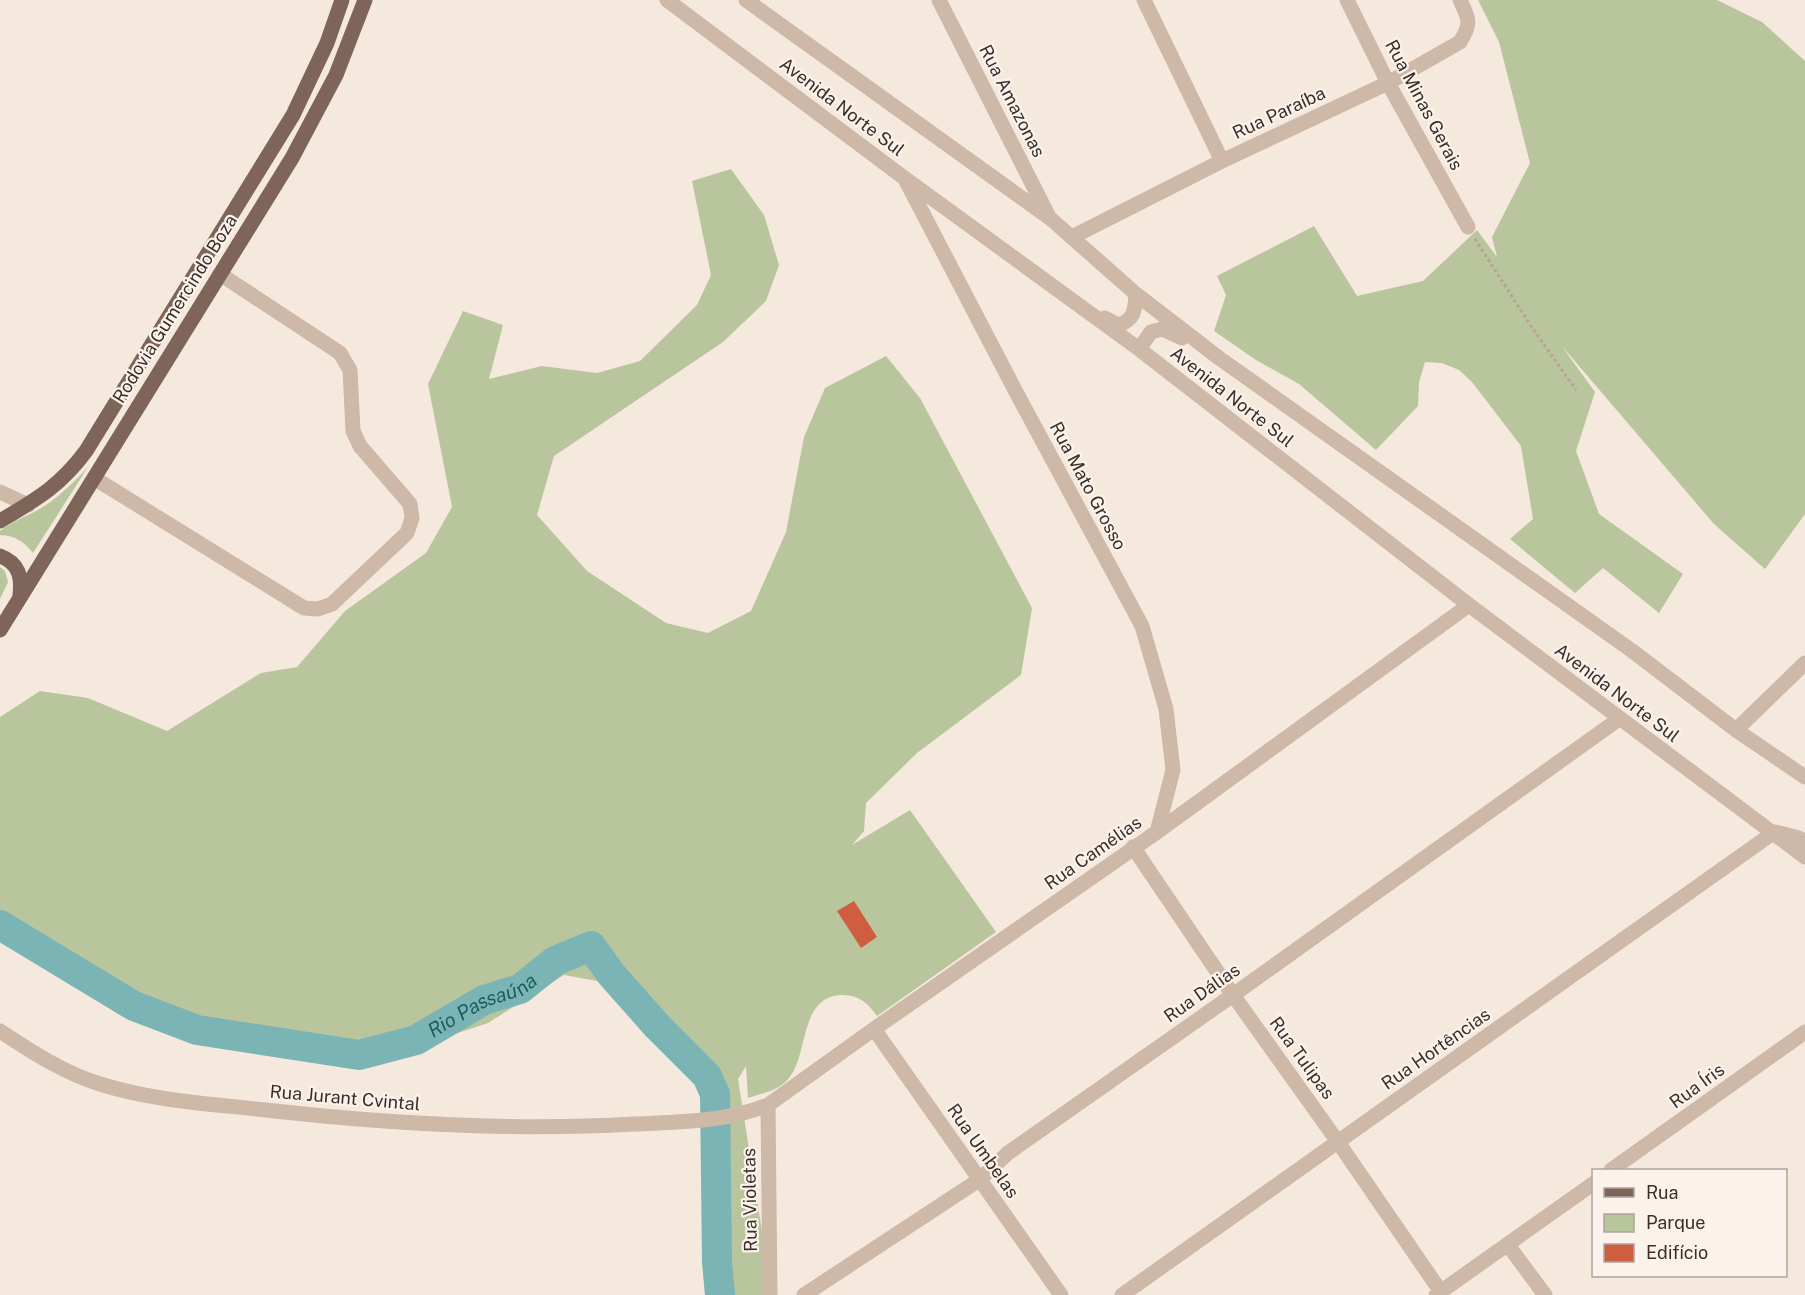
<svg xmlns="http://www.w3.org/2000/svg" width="1805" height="1295" font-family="'Public Sans',sans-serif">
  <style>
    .green { fill: #b9c59c }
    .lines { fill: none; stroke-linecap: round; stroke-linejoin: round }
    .river { stroke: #7ab4b4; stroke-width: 30 }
    .building { fill: #cf5e41 }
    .path { stroke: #baa292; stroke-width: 3; stroke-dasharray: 3 3; stroke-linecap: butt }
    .minor { stroke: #ceb8a8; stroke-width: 15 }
    .major { stroke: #7e6459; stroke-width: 15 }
    .labels { text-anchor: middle; stroke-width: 4.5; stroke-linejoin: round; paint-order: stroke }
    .street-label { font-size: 18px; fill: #3a2e29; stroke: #fbf3eb }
    .water-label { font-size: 20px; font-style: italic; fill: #1b5e60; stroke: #fbf3eb }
  </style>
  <rect width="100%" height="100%" fill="#f5e9de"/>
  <path class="green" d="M 1478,0 L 1717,0 L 1762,22 L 1805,61 L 1805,514 L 1765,569 L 1714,524 L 1561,345 L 1595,392 L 1576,451 L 1599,514 L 1683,574 L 1659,613 L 1603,568 L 1575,593 L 1510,539 L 1533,519 L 1521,446 L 1472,382 L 1459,370 L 1442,363 L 1425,362 L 1419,382 L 1418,406 L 1376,450 L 1299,384 L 1256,360 L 1214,331 L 1226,295 L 1217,276 L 1314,226 L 1357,296 L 1423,281 L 1477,230 L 1497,257 L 1492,237 L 1530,163 L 1499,42 Z
    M 731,169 L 764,215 L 779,265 L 766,301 L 723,342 L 554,456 L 537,515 L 587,571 L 666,623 L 708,633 L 751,611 L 786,532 L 804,437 L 825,388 L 886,356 L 920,398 L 1032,608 L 1021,675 L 917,753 L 866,803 L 864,831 L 852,845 L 910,810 L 996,932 L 877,1016 C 869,1004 859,995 843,995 C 799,995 809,1054 789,1078 C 779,1091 762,1093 748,1098 L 746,1066 L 738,1079 L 772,1295 L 723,1295 L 715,1109 L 614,984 L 564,975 L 488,1023 L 374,1061 L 191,1040 L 120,1008 L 0,934 L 0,717 L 40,691 L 88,698 L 167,731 L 261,673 L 297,667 L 345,611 L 426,553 L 452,507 L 428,384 L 463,311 L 503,325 L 489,379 L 542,366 L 597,373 L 640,361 L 697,305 L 711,275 L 692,181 Z
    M 88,467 L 33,553 C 23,541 16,536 0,535 L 0,531 C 14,520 31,515 46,505 C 62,494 75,481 88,467 Z
    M 0,567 L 5,571 L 8,582 L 0,599 Z"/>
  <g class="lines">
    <path class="river" id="s1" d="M 0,925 L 134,1006 L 197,1030 L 359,1055 L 416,1040 L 484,1000 L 520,989 L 555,961 L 591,946 L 611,974 L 657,1026 L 707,1076 L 715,1094 L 717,1262 L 720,1295"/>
  </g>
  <path class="building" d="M 854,901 L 877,937 L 861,948 L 837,911 Z"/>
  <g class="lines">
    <path class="path" d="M 1475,239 L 1533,329 L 1576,390"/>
    <path class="minor" d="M 667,0 L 903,177 L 1139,349 L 1469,605 L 1805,857
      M 746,0 L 1051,219 L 1136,294 L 1219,358 L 1631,650 L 1736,730 L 1805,777
      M 939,0 L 1049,217
      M 1144,0 L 1222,161
      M 1347,0 L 1388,83 L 1468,227
      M 905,179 L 1016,392 L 1142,626 L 1166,709 L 1173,770 L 1157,832
      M 1072,237 L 1222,161 L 1388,83 L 1460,42 C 1472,23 1469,19 1460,0
      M 1105,318 L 1118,325 C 1135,320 1135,309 1136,294
      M 1139,349 L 1151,332 L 1162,329 L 1182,338
      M 94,478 L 304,608 L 318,609 L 332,604 L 407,533 L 412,518 L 410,504 L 360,446 L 353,431 L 350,370 L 340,353 L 220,274
      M 0,492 L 28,505
      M 1736,730 L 1805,663
      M 1775,832 L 1796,837 L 1805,841
      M 1133,847 L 1233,995 L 1338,1142 L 1441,1292
      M 874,1029 L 1061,1295
      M 0,1031 C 32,1052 64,1073 100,1084 C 154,1101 211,1104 266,1110 C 389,1124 511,1131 634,1124 C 679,1122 726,1122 768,1105 L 874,1029 L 1157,832 L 1469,605
      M 768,1105 L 770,1295
      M 1611,1170 L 1805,1032
      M 1508,1245 L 1545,1295
      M 804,1295 L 979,1180 L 1008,1153 L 1233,995 L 1619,719
      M 1122,1295 L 1773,833
      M 1436,1295 L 1594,1183"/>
    <path class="major" d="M 0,521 C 37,499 60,486 86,451 L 293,115 L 327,43 L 342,0
      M 0,556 C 19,563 22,577 20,595
      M 0,630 L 292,158 L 336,75 L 365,0"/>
  </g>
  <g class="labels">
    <g class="street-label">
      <text transform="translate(1012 101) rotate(63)" y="6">Rua Amazonas</text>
      <text transform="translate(1424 105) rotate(62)" y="6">Rua Minas Gerais</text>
      <text transform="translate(842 107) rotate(37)" y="6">Avenida Norte Sul</text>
      <text transform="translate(1279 113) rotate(-25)" y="6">Rua Paraíba</text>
      <text transform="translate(175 309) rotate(-58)" y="6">Rodovia Gumercindo Boza</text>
      <text transform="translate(1232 397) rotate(38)" y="6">Avenida Norte Sul</text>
      <text transform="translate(1088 486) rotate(62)" y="6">Rua Mato Grosso</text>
      <text transform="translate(1617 693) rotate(37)" y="6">Avenida Norte Sul</text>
      <text transform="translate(1093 853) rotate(-35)" y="6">Rua Camélias</text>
      <text transform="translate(1202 993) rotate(-35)" y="6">Rua Dálias</text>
      <text transform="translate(1436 1049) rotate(-35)" y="6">Rua Hortências</text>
      <text transform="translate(1302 1058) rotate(54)" y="6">Rua Tulipas</text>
      <text transform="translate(1697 1086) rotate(-36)" y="6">Rua Íris</text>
      <text transform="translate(345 1098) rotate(5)" y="6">Rua Jurant Cvintal</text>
      <text transform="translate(983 1151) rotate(55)" y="6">Rua Umbelas</text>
      <text transform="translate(750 1200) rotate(-91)" y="6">Rua Violetas</text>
    </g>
    <g class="water-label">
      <text dy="7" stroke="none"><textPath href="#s1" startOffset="522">Rio Passaúna</textPath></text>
    </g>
  </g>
  <rect x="1592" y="1169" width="195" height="108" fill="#fbf3eb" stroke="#aea49d" stroke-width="1.5"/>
  <rect x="1604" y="1188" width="30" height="9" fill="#7e6459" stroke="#aea49d" stroke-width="1.5"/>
  <text x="1646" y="1199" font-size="18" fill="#3a2e29">Rua</text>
  <rect x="1604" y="1214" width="30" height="18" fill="#b9c59c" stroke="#aea49d" stroke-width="1.5"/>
  <text x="1646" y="1229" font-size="18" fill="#3a2e29">Parque</text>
  <rect x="1604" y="1244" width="30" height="18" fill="#cf5e41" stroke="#aea49d" stroke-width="1.5"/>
  <text x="1646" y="1259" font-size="18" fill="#3a2e29">Edifício</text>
</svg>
